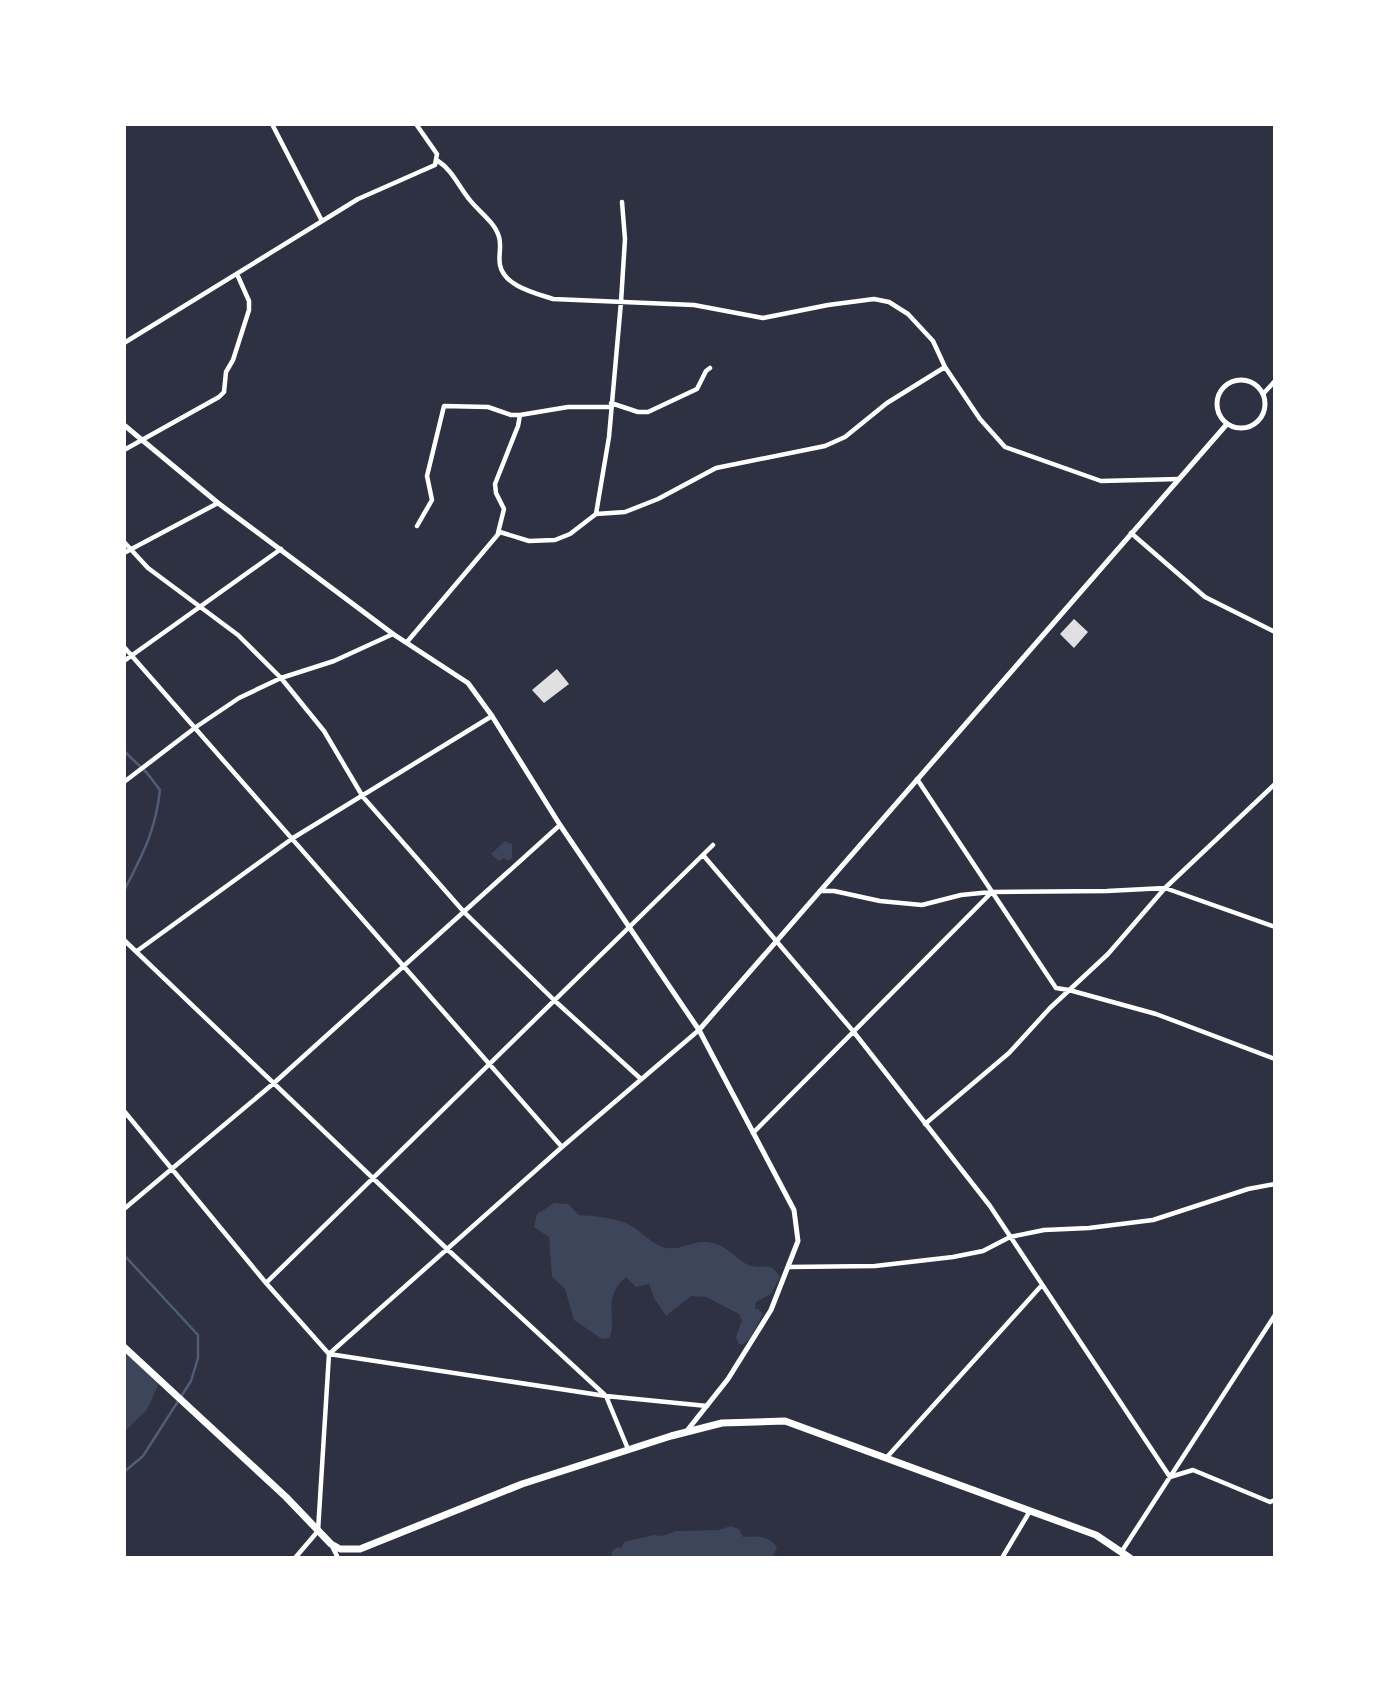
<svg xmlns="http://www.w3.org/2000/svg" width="1399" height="1682" font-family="Manrope,sans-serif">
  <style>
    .green { fill: #3c4559 }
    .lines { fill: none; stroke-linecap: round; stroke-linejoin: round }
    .stream { stroke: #4f5d75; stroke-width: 2.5 }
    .building { fill: #e0e0e3 }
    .minor { stroke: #fff; stroke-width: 4.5 }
    .tertiary { stroke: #fff; stroke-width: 5 }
    .primary { stroke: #fff; stroke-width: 7 }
  </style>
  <rect width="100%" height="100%" fill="#2d3142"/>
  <path class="green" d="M 505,841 L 512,844 L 512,858 L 508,861 L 504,858 L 499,861 L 491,854 Z
    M 554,1203 L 568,1204 L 579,1215 C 596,1216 617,1218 632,1226 C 643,1233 651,1243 663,1247 C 678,1252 691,1241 705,1242 C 728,1242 737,1263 752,1266 C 766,1269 770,1261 780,1277 L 771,1294 L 756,1302 L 755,1309 L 758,1309 L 763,1314 L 750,1339 L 742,1345 L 738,1343 L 736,1337 L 742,1320 L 739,1314 L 706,1297 L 691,1296 L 666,1316 L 654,1298 L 649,1284 L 636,1287 L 626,1277 C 600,1299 619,1320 609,1338 L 602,1339 L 574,1320 L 565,1289 L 552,1277 L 549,1237 L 534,1227 L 537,1214 Z
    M 124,1352 L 159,1383 L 147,1410 L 124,1432 Z
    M 731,1526 L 739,1529 L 743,1537 C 756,1536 768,1535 777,1547 L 773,1556 L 611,1558 L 612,1551 L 617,1547 L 621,1548 L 624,1542 L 654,1535 L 662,1536 L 676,1531 L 718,1530 Z"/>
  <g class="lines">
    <path class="stream" d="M 124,751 L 147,773 L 160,790 C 155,833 143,853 124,891
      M 124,1255 L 198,1335 L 198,1358 L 191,1381 L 143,1456 L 124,1472"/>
  </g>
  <path class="building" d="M 1074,619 L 1088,632 L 1074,648 L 1060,634 Z
    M 557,669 L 569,684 L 544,703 L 532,690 Z"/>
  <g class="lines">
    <path class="minor" d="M 272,124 L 322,221
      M 438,161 C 452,170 458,185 469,199 C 478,211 495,222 499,237 C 502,246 498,256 500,265 C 504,286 535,293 553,299 L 694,305 L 763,318 L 828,305 L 874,299 L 889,302 L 908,314 L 933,341 L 945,367 L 980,419 L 1005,447 L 1101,481 L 1179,479
      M 124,343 L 358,199 L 435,165 L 437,154 L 416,124
      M 1263,394 L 1275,381
      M 611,403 L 638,412 L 648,412 L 697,389 L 706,371 L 710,368
      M 124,450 L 219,397 L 224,392 L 226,372 L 233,360 L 249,310 L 249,301 L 237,274
      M 596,514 L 609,437 L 621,302 L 625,239 L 622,202
      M 417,526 L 432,500 L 427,476 L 444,406 L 488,407 L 511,415 L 520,415 L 568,407 L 611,407
      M 498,533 L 504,509 L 496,493 L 495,484 L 518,426 L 520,415
      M 1131,533 L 1205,597 L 1275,632
      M 124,542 L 148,568 L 238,635 L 281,678 L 324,731 L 363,797 L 464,912 L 555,1001 L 641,1079
      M 124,553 L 218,503
      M 407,642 L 500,532 L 529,541 L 555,540 L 570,534 L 596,514 L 625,512 L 658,499 L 716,468 L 825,446 L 845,437 L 887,403 L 945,367
      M 124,647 L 562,1147
      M 124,661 L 281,549
      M 917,779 L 1056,988 L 1069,990 L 1156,1014 L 1275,1059
      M 124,782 L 196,727 L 239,698 L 281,678 L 334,661 L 393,634
      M 703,855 L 853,1031 L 990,1206 L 1170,1477 L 1193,1470 L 1270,1502 L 1275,1500
      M 820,891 L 834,891 L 880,901 L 922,905 L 961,895 L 991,892 L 1107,891 L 1165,888 L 1275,927
      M 124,940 L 447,1249 L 606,1396 L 628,1449
      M 137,951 L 293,838 L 492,716
      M 124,1111 L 266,1283 L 329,1354 L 606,1396 L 707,1406
      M 925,1124 L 1009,1053 L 1050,1008 L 1108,954 L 1165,888 L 1275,784
      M 753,1133 L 991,893
      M 124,1209 L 274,1083 L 560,825
      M 788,1267 L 875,1266 L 953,1257 L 983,1251 L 1010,1237 L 1044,1230 L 1089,1228 L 1153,1220 L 1248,1189 L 1275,1184
      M 266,1283 L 713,845
      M 887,1457 L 1042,1285
      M 332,1546 L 338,1558
      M 1122,1551 L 1275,1315
      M 295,1558 L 318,1531 L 329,1354 L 562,1147 L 699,1030
      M 1002,1558 L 1030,1511"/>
    <path class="tertiary" d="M1217 404a24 24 0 1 1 48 0a24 24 0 1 1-48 0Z
      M 124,425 L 218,503 L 393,634 L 468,683 L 492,716 L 560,825 L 699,1030
      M 686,1432 L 728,1379 L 771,1310 L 798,1241 L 794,1210 L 699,1030 L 1227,424"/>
    <path class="primary" d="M 124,1347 L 286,1497 L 331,1544 L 340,1549 L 360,1549 L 522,1484 L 671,1436 L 722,1423 L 785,1421 L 1096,1535 L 1130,1558"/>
  </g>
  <rect width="1399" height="1682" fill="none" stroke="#ffffff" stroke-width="252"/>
</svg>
